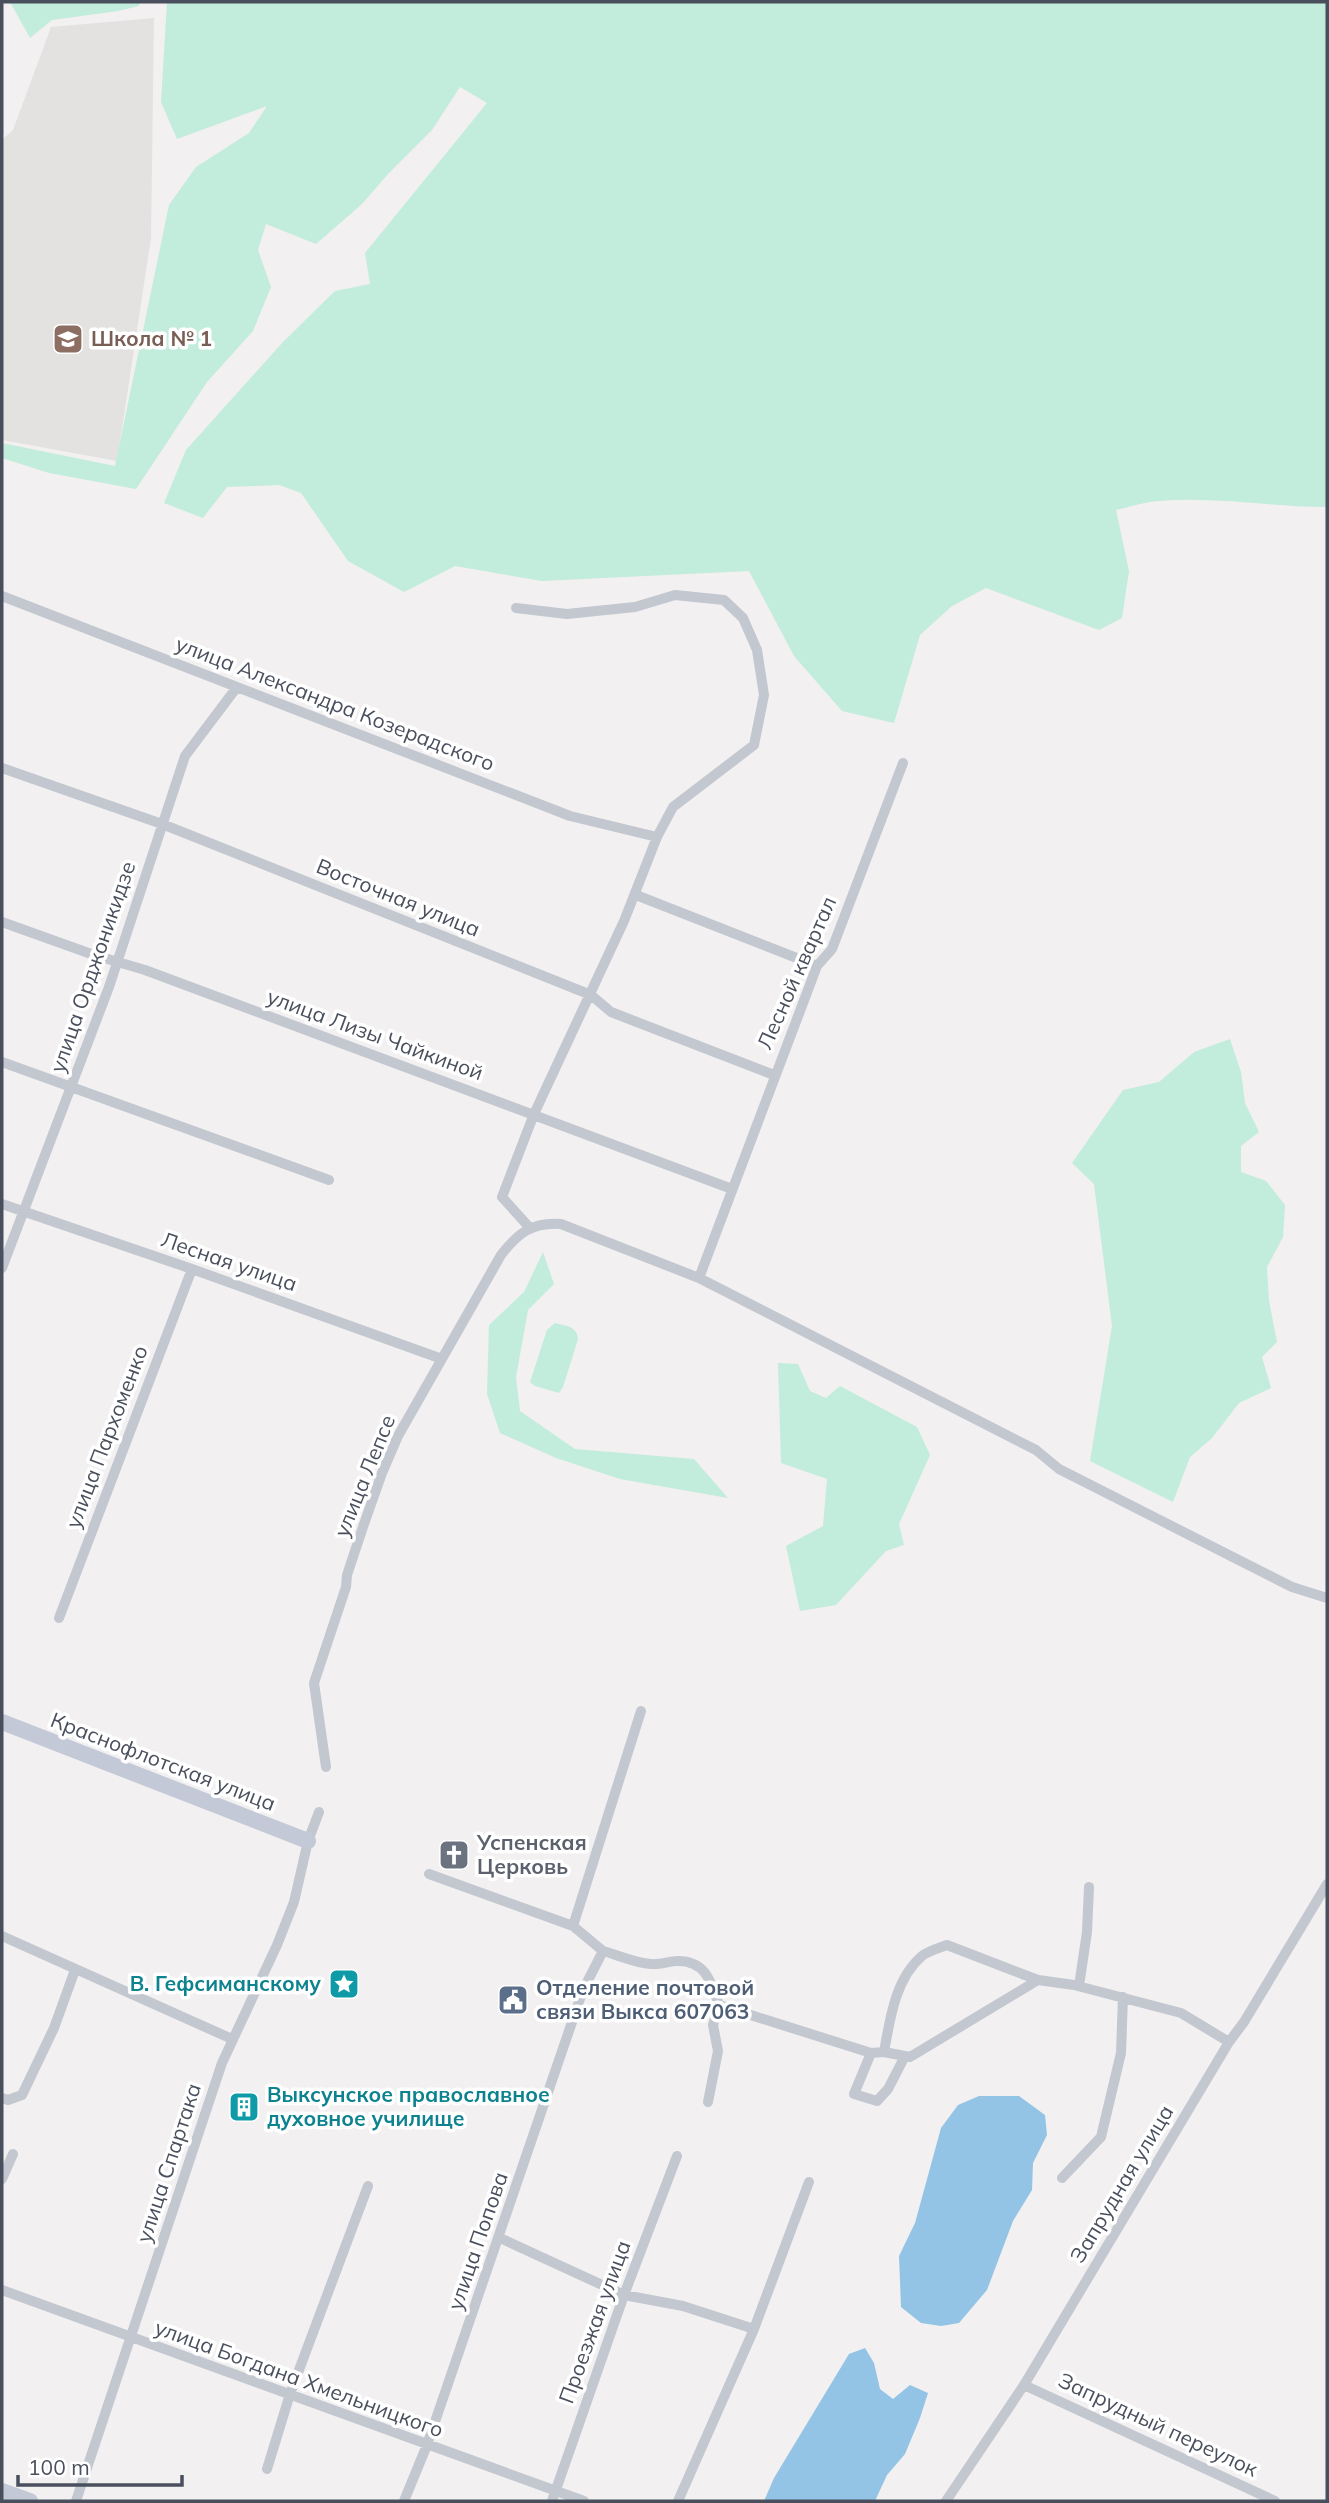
<svg xmlns="http://www.w3.org/2000/svg" width="1329" height="2503" font-family="Mulish,sans-serif">
  <style>
    .education { fill: #e3e2e1 }
    .green { fill: #c2ecdb }
    .water { fill: #93c4e5 }
    .lines { fill: none; stroke-linecap: round; stroke-linejoin: round }
    .street { stroke: #c2c7d0; stroke-width: 10 }
    .secondary { stroke: #c4c9d7; stroke-width: 16 }
    .labels { text-anchor: middle; stroke-width: 7; stroke-linejoin: round; paint-order: stroke }
    .education-label { font-size: 21px; font-weight: bold; fill: #785e54; stroke: #fff; text-anchor: start }
    .street-label { font-size: 21px; fill: #494f5c; stroke: #fff }
    .worship-label { font-size: 21px; font-weight: bold; fill: #5b616d; stroke: #fff; text-anchor: start }
    .culture-label { font-size: 21px; font-weight: bold; fill: #0d838f; stroke: #fff; text-anchor: end }
    .service-label { font-size: 21px; font-weight: bold; fill: #4e5e75; stroke: #fff; text-anchor: start }
  </style>
  <rect width="100%" height="100%" fill="#f2f0f0"/>
  <path class="education" d="M 154,18 L 151,238 L 117,461 L 2,440 L 2,140 L 13,130 L 51,27 Z"/>
  <path class="green" d="M 10,2 L 140,2 L 139,6 L 118,11 L 52,20 L 30,38 Z
    M 167,2 L 1327,2 L 1327,507 C 1271,507 1214,496 1158,501 C 1144,502 1130,507 1116,510 L 1129,571 L 1122,618 L 1099,630 L 986,588 L 952,606 L 920,635 L 894,723 L 842,711 L 794,656 L 749,571 L 542,581 L 455,566 L 404,592 L 348,561 L 301,493 L 279,485 L 227,487 L 203,518 L 164,503 L 186,450 L 283,342 L 335,291 L 370,284 L 365,253 L 487,103 L 460,87 L 432,130 L 388,174 L 362,204 L 316,244 L 266,224 L 258,250 L 271,287 L 253,331 L 207,382 L 136,489 L 49,473 L 2,458 L 2,443 L 115,466 L 169,205 L 196,167 L 249,133 L 267,106 L 177,139 L 161,102 Z
    M 1230,1039 L 1241,1072 L 1245,1103 L 1259,1132 L 1241,1146 L 1241,1172 L 1266,1181 L 1285,1205 L 1283,1237 L 1267,1267 L 1269,1301 L 1277,1342 L 1262,1357 L 1271,1388 L 1239,1403 L 1212,1438 L 1190,1457 L 1173,1502 L 1090,1461 L 1112,1326 L 1094,1184 L 1072,1163 L 1123,1090 L 1159,1082 L 1194,1052 Z
    M 543,1252 L 554,1284 L 528,1310 L 516,1377 L 520,1411 L 575,1449 L 694,1459 L 728,1498 L 620,1479 L 556,1458 L 500,1433 L 487,1394 L 489,1325 L 524,1292 Z
    M 555,1323 C 566,1326 577,1326 578,1339 L 563,1387 L 559,1393 L 535,1386 L 530,1382 L 547,1330 Z
    M 778,1363 L 798,1364 L 810,1391 L 826,1398 L 840,1386 L 917,1427 L 930,1455 L 899,1524 L 904,1545 L 886,1551 L 836,1605 L 800,1611 L 786,1546 L 823,1526 L 827,1479 L 781,1463 Z"/>
  <path class="water" d="M 979,2096 L 1019,2096 L 1045,2115 L 1047,2135 L 1033,2163 L 1032,2190 L 1013,2221 L 987,2290 L 959,2323 L 941,2326 L 921,2323 L 901,2307 L 899,2256 L 915,2223 L 941,2128 L 958,2105 Z
    M 865,2348 L 874,2363 L 880,2389 L 893,2399 L 910,2385 L 928,2393 L 920,2418 L 905,2454 L 887,2475 L 875,2501 L 764,2501 L 774,2478 L 849,2354 Z"/>
  <g class="lines">
    <path class="street" d="M 2,596 L 570,816 L 657,837
      M 516,608 L 567,614 L 635,607 L 675,595 L 724,600 L 743,618 L 757,650 L 764,695 L 754,745 L 673,807 L 657,837 L 624,921 L 534,1114 L 502,1197 L 529,1227
      M 2,768 L 162,824 L 591,995 L 611,1012 L 774,1075
      M 636,895 L 817,966
      M 2,922 L 94,955 L 145,970 L 732,1189
      M 2,1062 L 329,1180
      M 2,1204 L 192,1269 L 442,1359
      M 2,1268 L 109,987 L 185,756 L 237,687
      M 699,1278 L 817,966 L 832,949 L 903,763
      M 59,1618 L 192,1269
      M 326,1767 L 314,1683 L 346,1587 L 347,1575 L 364,1524 L 382,1473 L 398,1436 L 501,1255 C 518,1233 532,1222 561,1224 L 699,1278 L 1036,1450 L 1059,1469 L 1292,1587 L 1327,1598
      M 429,1874 L 573,1926 L 603,1951
      M 573,1926 L 641,1711
      M 2,1936 L 232,2039
      M 1079,1986 L 1087,1932 L 1089,1887
      M 884,2052 C 890,2019 895,1979 922,1956 C 928,1951 939,1948 947,1945 L 1038,1980
      M 871,2053 L 854,2094 L 877,2101 L 888,2089 L 905,2056
      M 2,2098 L 8,2100 L 22,2095 L 54,2028 L 75,1970
      M 708,2102 L 718,2051 L 713,2025 L 719,2005
      M 1062,2178 L 1101,2137 L 1121,2053 L 1123,1997
      M 2,2179 L 13,2154
      M 500,2238 L 624,2295 L 683,2306 L 754,2329
      M 2,2290 L 584,2501
      M 1024,2385 L 1275,2501
      M 267,2469 L 290,2394 L 368,2186
      M 76,2501 L 222,2063 L 277,1945 L 294,1902 L 308,1841 L 319,1812
      M 404,2501 L 427,2445 L 583,1990 L 603,1951 C 618,1955 635,1963 651,1964 C 660,1965 669,1961 678,1961 C 706,1961 711,1982 719,2005 L 871,2053 L 884,2052 L 910,2057 L 1038,1980 L 1074,1985 L 1181,2013 L 1229,2042
      M 552,2501 L 624,2295 L 677,2156
      M 678,2501 L 754,2329 L 809,2182
      M 946,2501 L 1024,2385 L 1229,2042 L 1244,2022 L 1327,1884"/>
    <path class="secondary" d="M 2,1722 L 308,1841
      M 2,2491 L 30,2501"/>
  </g>
  <defs>
    <g id="school-square" transform="scale(1.575)"><rect x="-9" y="-9" width="18" height="18" rx="4" fill="#8d6e63" stroke="#fff"/><path d="M0-5L7-2L0 1L-7-2ZM-4 1L0 2.5L4 1V4Q0 6-4 4Z" fill="#fff"/></g>
    <g id="church-square" transform="scale(1.575)"><rect x="-9" y="-9" width="18" height="18" rx="4" fill="#6b7280" stroke="#fff"/><path d="M-1.2-6h2.4v3.5h3.3v2.4h-3.3V6h-2.4V-.1h-3.3v-2.4h3.3Z" fill="#fff"/></g>
    <g id="sight-square" transform="scale(1.575)"><rect x="-9" y="-9" width="18" height="18" rx="4" fill="#0f9aa8" stroke="#fff"/><path d="M0-6L1.8-2.2L6-1.7L2.9 1.2L3.7 5.4L0 3.3L-3.7 5.4L-2.9 1.2L-6-1.7L-1.8-2.2Z" fill="#fff"/></g>
    <g id="civic-square" transform="scale(1.575)"><rect x="-9" y="-9" width="18" height="18" rx="4" fill="#5c6f8a" stroke="#fff"/><path d="M-.6-6.5H3V-4.5H.6V-3L4-1V1h2V6H-6V1h2V-1L-.6-3ZM-1.2 2.5V6h2.4V2.5Z" fill="#fff"/></g>
    <g id="building-square" transform="scale(1.575)"><rect x="-9" y="-9" width="18" height="18" rx="4" fill="#0f9aa8" stroke="#fff"/><path d="M-4-6H4V6H1V3H-1V6H-4ZM-2.5-4.3h1.7v1.8h-1.7ZM.8-4.3h1.7v1.8H.8ZM-2.5-1h1.7V.8h-1.7ZM.8-1h1.7V.8H.8Z" fill="#fff"/></g>
  </defs>
  <g fill-rule="evenodd">
    <use href="#school-square" x="68" y="339"/>
    <use href="#church-square" x="454" y="1855"/>
    <use href="#sight-square" x="344" y="1984"/>
    <use href="#civic-square" x="513" y="2000"/>
    <use href="#building-square" x="244" y="2107"/>
  </g>
  <g class="labels">
    <g class="education-label">
      <text x="91" y="346">Школа № 1</text>
    </g>
    <g class="street-label">
      <text transform="translate(335 704) rotate(21)" y="7">улица Александра Козерадского</text>
      <text transform="translate(398 898) rotate(22)" y="7">Восточная улица</text>
      <text transform="translate(93 967) rotate(-71)" y="7">улица Орджоникидзе</text>
      <text transform="translate(797 973) rotate(-66)" y="7">Лесной квартал</text>
      <text transform="translate(375 1035) rotate(20)" y="7">улица Лизы Чайкиной</text>
      <text transform="translate(229 1262) rotate(19)" y="7">Лесная улица</text>
      <text transform="translate(107 1437) rotate(-69)" y="7">улица Пархоменко</text>
      <text transform="translate(365 1476) rotate(-68)" y="7">улица Лепсе</text>
      <text transform="translate(163 1762) rotate(21)" y="7">Краснофлотская улица</text>
      <text transform="translate(169 2163) rotate(-72)" y="7">улица Спартака</text>
      <text transform="translate(1122 2184) rotate(-59)" y="7">Запрудная улица</text>
      <text transform="translate(478 2241) rotate(-71)" y="7">улица Попова</text>
      <text transform="translate(595 2322) rotate(-70)" y="7">Проезжая улица</text>
      <text transform="translate(299 2379) rotate(20)" y="7">улица Богдана Хмельницкого</text>
      <text transform="translate(1158 2425) rotate(25)" y="7">Запрудный переулок</text>
    </g>
    <g class="worship-label">
      <text x="477" y="1850">Успенская<tspan x="477" dy="24">Церковь</tspan></text>
    </g>
    <g class="culture-label">
      <text x="321" y="1991">В. Гефсиманскому</text>
      <text x="267" y="2102" text-anchor="start">Выксунское православное<tspan x="267" dy="24">духовное училище</tspan></text>
    </g>
    <g class="service-label">
      <text x="536" y="1995">Отделение почтовой<tspan x="536" dy="24">связи Выкса 607063</tspan></text>
    </g>
  </g>
  <rect width="1329" height="2503" fill="none" stroke="#494f5c" stroke-width="7"/>
  <path d="M18 2475v10h164v-10" fill="none" stroke="#494f5c" stroke-width="3.5"/>
  <text x="28" y="2475" font-size="21" fill="#494f5c" stroke="#ffffff" stroke-width="5" paint-order="stroke">100 m</text>
</svg>
